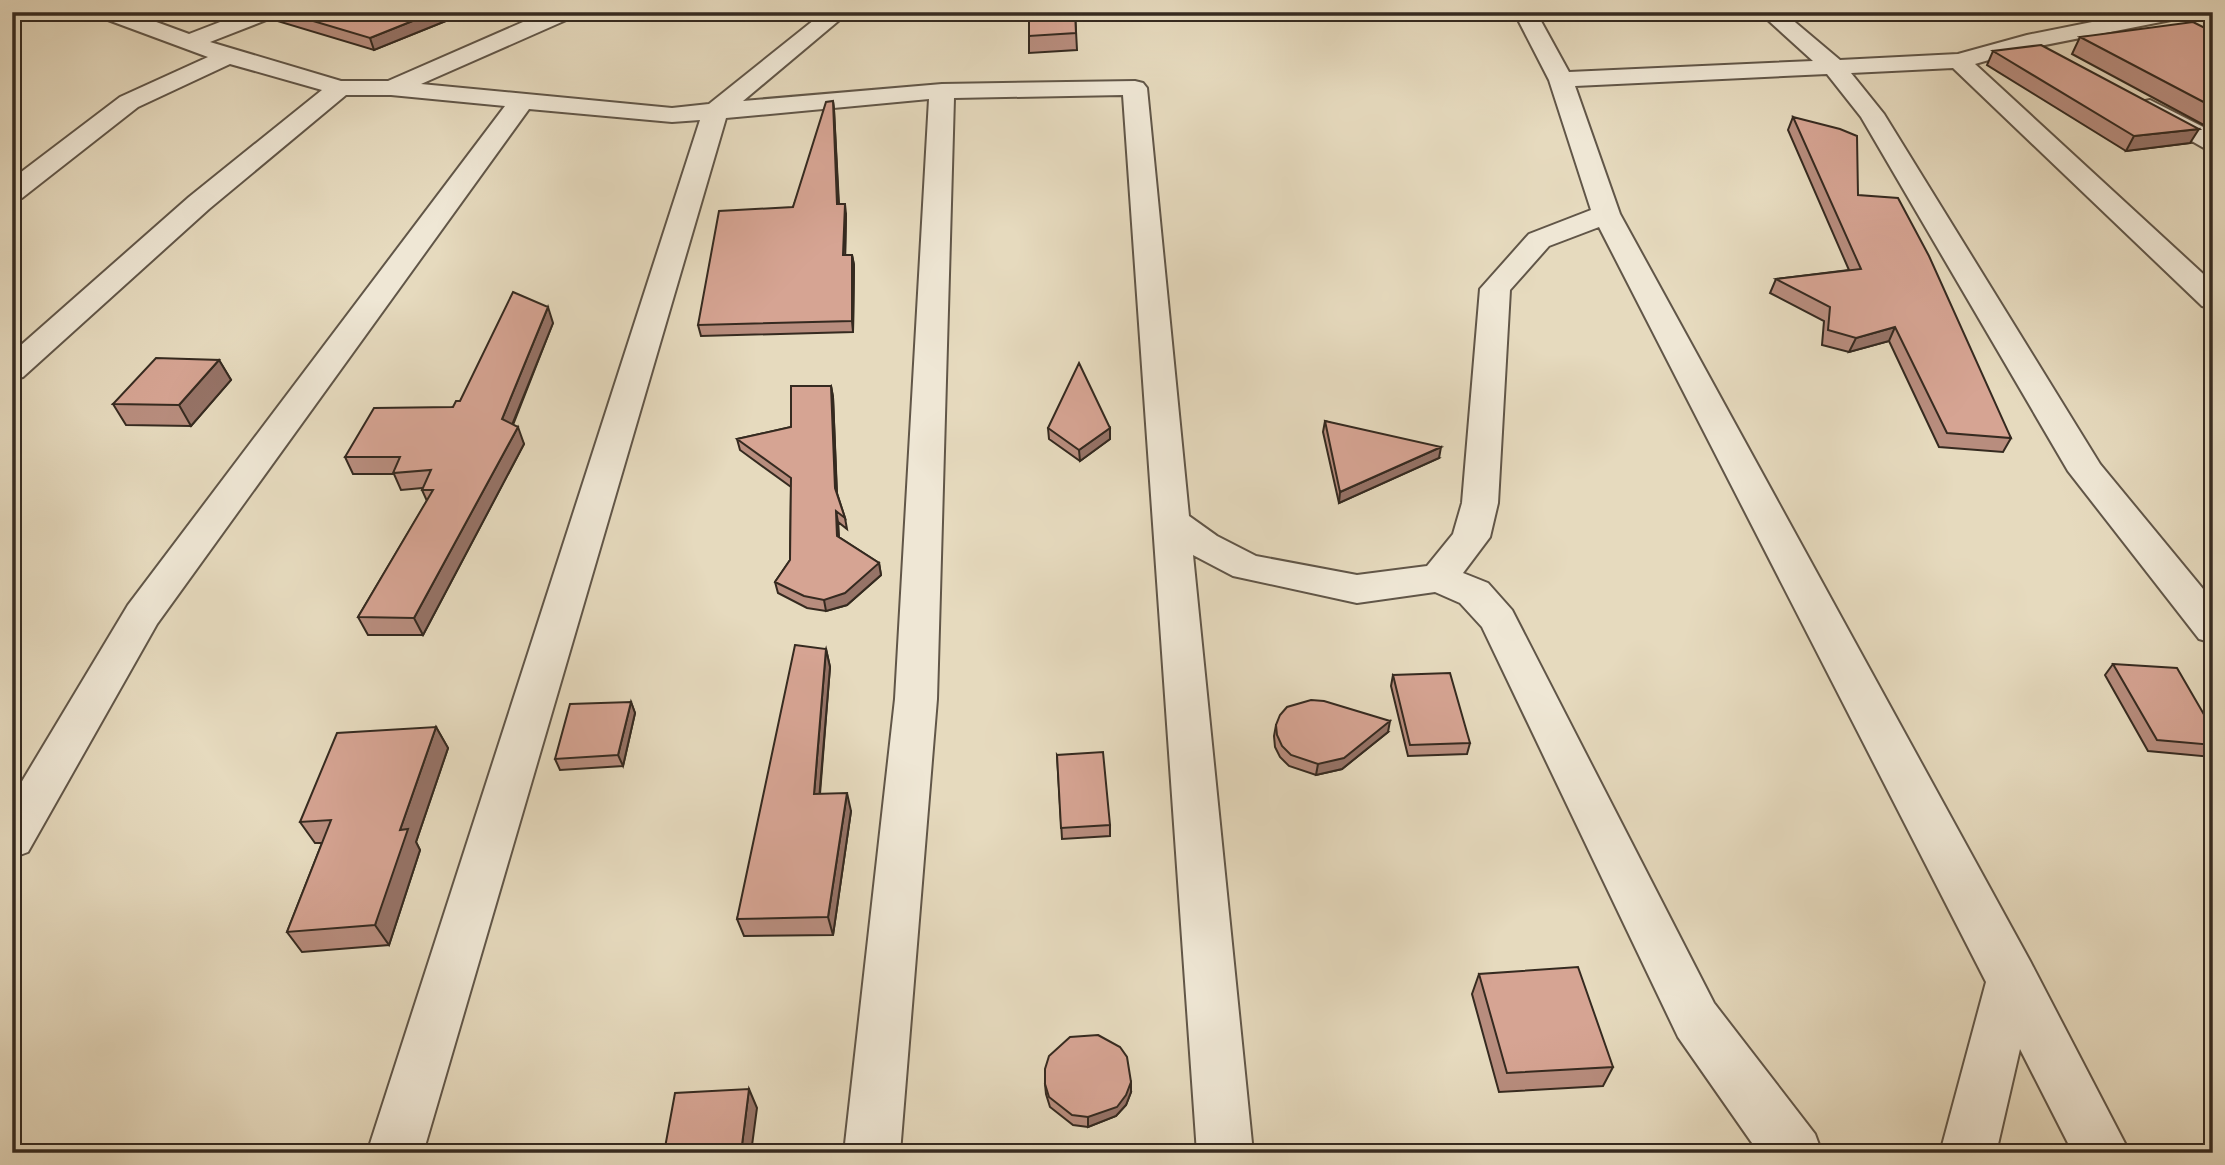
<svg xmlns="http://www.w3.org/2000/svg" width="2225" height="1165" font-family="'IM FELL DW Pica',serif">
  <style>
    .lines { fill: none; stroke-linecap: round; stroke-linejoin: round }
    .street-casing { stroke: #615648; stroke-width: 4 }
    .street { fill: #efe7d5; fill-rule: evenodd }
    .wall { fill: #b88d7e; stroke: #352a20; stroke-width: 2 }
    .shaded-wall { fill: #967367; stroke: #352a20; stroke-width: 2 }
    .building { fill: #d6a493; stroke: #352a20; stroke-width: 2 }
  </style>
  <rect width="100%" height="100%" fill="#e6dabe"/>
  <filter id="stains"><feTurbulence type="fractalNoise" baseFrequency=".00286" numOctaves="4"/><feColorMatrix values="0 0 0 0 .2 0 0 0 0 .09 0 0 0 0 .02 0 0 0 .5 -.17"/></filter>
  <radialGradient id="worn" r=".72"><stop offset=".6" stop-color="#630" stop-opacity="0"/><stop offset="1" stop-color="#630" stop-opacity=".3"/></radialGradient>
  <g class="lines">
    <g class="street-casing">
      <path id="street" d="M 12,12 L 28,12 L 25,17 L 12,20 Z
        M 97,12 L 129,12 L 189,34 L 246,12 L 277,12 L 274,17 L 210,42 L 341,81 L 388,81 L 546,12 L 576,12 L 573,17 L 421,84 L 672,108 L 709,104 L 824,12 L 849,12 L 743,101 L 942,84 L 1135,81 L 1143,83 L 1147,88 L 1189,516 L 1217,536 L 1256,556 L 1357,575 L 1427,566 L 1453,534 L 1462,503 L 1480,289 L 1529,234 L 1591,210 L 1549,80 L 1514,12 L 1536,12 L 1569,72 L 1813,61 L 1759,12 L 1783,12 L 1840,60 L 1958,54 L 2027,35 L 2142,12 L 2187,12 L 2184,17 L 2176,19 L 2030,48 L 1975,64 L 2213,283 L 2213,309 L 2202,306 L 1953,68 L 1851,73 L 1884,114 L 2100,464 L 2213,601 L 2213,643 L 2199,639 L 2068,471 L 1861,117 L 1827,74 L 1575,86 L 1620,214 L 2030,961 L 2130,1153 L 2073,1153 L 2020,1049 L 1996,1153 L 1940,1153 L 1986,982 L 1599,227 L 1549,246 L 1510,290 L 1498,503 L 1490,537 L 1463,573 L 1488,583 L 1512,610 L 1714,1003 L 1815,1134 L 1822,1153 L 1759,1153 L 1678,1037 L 1482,627 L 1460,603 L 1435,592 L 1357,603 L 1233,576 L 1193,555 L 1253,1153 L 1197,1153 L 1123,95 L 954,98 L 937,699 L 900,1153 L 844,1153 L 895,699 L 929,99 L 726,118 L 423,1153 L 367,1153 L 700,120 L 672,122 L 529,109 L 157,624 L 28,852 L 12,858 L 12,798 L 128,605 L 505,106 L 391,95 L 346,95 L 209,209 L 23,377 L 12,380 L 12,353 L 189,197 L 322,90 L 230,64 L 138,107 L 22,198 L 12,200 L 12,179 L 120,97 L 208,57 L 100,17 Z
        M 2150,100 L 2213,132 L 2213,151 L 2204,148 L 2141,112 L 2138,107 L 2141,102 Z"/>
    </g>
    <use href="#street" class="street"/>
  </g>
  <path class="wall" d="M 271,12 L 468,12 L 374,50 L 274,20 Z
    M 1075,12 L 1077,50 L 1029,53 L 1029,36 Z
    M 2213,32 L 2213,130 L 2072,54 L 2080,37 Z
    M 1993,51 L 2190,143 L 2126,151 L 1987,65 Z
    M 833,101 L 834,110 L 839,204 L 846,214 L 845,255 L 852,255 L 854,265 L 853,332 L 701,336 L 698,325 L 793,207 Z
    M 1793,117 L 1858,195 L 2011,438 L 2003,452 L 1939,447 L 1889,341 L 1849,352 L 1822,345 L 1824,321 L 1770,293 L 1776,279 L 1849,270 L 1788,130 Z
    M 553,323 L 513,425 L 524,444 L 423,635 L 368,635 L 358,617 L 427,501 L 422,490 L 423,488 L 401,490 L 394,474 L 353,474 L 345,457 L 453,407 Z
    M 219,360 L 231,380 L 191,426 L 126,425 L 113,404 Z
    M 831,386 L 833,397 L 837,493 L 845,518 L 847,529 L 838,522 L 839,537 L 879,563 L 881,575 L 847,605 L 826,611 L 807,608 L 778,593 L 775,582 L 790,560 L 791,487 L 740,450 L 737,439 L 791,427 Z
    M 1325,421 L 1439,458 L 1339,503 L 1323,432 Z
    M 1048,428 L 1110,428 L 1110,439 L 1080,461 L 1049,439 Z
    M 826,649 L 830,667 L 820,794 L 851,811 L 833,935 L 744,936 L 737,919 Z
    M 2113,664 L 2213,730 L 2212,757 L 2148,751 L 2105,675 Z
    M 1393,675 L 1470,743 L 1467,754 L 1408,756 L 1391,686 Z
    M 631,702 L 635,713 L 623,766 L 560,770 L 555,759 Z
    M 1276,725 L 1388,732 L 1342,769 L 1316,775 L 1289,766 L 1280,757 L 1275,747 L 1274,736 Z
    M 436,727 L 448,748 L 416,842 L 420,850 L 389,945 L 302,952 L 287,932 L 322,843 L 315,843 L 300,822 Z
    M 1057,755 L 1110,825 L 1110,836 L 1062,839 Z
    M 1479,974 L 1613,1067 L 1603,1086 L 1499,1092 L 1472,994 Z
    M 1045,1084 L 1131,1092 L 1126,1105 L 1116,1116 L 1088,1127 L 1073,1125 L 1050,1107 L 1046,1094 Z"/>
  <path class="shaded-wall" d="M 435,12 L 468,12 L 374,50 L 370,38 Z
    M 833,101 L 834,110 L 839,214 L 837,204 Z
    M 2199,129 L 2190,143 L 2126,151 L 2134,136 Z
    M 845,204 L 846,214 L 845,266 L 843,255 Z
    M 852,255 L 854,265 L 853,332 L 852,321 Z
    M 548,307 L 553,323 L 508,435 L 502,419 Z
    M 1895,327 L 1889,341 L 1849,352 L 1856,338 Z
    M 219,360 L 231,380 L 191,426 L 179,405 Z
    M 831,386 L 833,397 L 837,499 L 835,488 Z
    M 518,427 L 524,444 L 423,635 L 414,618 Z
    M 1110,428 L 1110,439 L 1080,461 L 1079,450 Z
    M 1441,447 L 1439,458 L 1339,503 L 1340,492 Z
    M 836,511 L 838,522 L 839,547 L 837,536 Z
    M 879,563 L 881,575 L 847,605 L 826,611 L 824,600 Z
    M 826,649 L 830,667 L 818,812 L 814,794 Z
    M 631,702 L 635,713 L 623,766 L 618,755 Z
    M 1390,721 L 1388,732 L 1342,769 L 1316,775 L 1318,764 Z
    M 436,727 L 448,748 L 416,842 L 420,850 L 389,945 L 375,925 L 400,830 Z
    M 847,793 L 851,811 L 833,935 L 828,917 Z
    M 1131,1082 L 1131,1092 L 1126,1105 L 1116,1116 L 1088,1127 L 1088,1117 Z
    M 749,1089 L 757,1108 L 751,1153 L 741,1153 Z"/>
  <path class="building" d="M 283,12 L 435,12 L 370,38 Z
    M 1029,12 L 1075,12 L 1076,33 L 1029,36 Z
    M 2193,22 L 2213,32 L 2213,107 L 2080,37 Z
    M 2041,45 L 2199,129 L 2134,136 L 1993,51 Z
    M 833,101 L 837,204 L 845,204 L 843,255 L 852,255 L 852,321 L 698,325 L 719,211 L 793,207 L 826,102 Z
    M 1793,117 L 1840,129 L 1857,136 L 1858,195 L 1898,198 L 1929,256 L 2011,438 L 1947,433 L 1895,327 L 1856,338 L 1828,330 L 1830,307 L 1776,279 L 1861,269 Z
    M 513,292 L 548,307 L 502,419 L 518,427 L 414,618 L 358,617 L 433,490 L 422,490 L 431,470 L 393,473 L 400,457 L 345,457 L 374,408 L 453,407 L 456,401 L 460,401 Z
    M 156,358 L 219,360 L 179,405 L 113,404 Z
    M 1079,363 L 1110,428 L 1079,450 L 1048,428 Z
    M 791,386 L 831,386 L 835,488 L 845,518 L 836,511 L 837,536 L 879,563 L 845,593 L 824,600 L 804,596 L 775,582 L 790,560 L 791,478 L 737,439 L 791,427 Z
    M 1325,421 L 1441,447 L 1340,492 Z
    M 795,645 L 826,649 L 814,794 L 847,793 L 828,917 L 737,919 Z
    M 2113,664 L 2177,668 L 2213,730 L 2213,745 L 2157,740 Z
    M 1450,673 L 1470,743 L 1410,745 L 1393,675 Z
    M 1311,700 L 1324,701 L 1390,721 L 1344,758 L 1318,764 L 1291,755 L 1282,746 L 1277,735 L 1276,725 L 1280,715 L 1287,707 Z
    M 631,702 L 618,755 L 555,759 L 570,704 Z
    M 436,727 L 400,830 L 408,829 L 375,925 L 287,932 L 331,820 L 300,822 L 337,733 Z
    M 1103,752 L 1110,825 L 1061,828 L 1057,755 Z
    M 1578,967 L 1613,1067 L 1507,1073 L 1479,974 Z
    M 1098,1035 L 1120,1047 L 1127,1057 L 1131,1082 L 1126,1095 L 1117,1107 L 1088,1117 L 1072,1115 L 1049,1097 L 1045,1084 L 1045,1069 L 1049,1056 L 1070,1037 Z
    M 749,1089 L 741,1153 L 664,1153 L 675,1093 Z
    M 1567,1151 L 1575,1153 L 1560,1153 Z"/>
  <rect width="2225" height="1165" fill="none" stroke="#e6dabe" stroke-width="42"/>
  <rect x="14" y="14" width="2197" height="1137" fill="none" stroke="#352a20" stroke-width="3.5"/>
  <rect x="21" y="21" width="2183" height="1123" fill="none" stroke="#352a20" stroke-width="2"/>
  <rect width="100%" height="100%" filter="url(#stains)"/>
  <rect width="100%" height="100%" fill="url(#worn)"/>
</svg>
